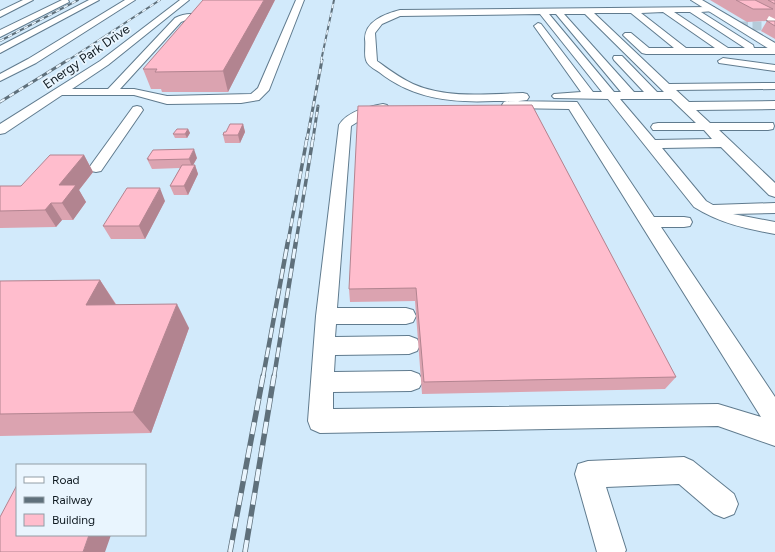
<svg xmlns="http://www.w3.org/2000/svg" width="775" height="552" font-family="Figtree,sans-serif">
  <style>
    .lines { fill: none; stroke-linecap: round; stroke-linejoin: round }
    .minor-tunnel { stroke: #b5cbda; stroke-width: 9; stroke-dasharray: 9 4.5; stroke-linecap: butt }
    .minor-casing { stroke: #607b8e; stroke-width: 2 }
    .major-casing { stroke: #607b8e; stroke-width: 2 }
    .minor { fill: #fff; fill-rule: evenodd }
    .major { fill: #fff; fill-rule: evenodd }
    .rail-far4-casing { stroke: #5f707b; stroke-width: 2 }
    .rail-far3-casing { stroke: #5f707b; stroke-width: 3 }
    .rail-far2-casing { stroke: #5f707b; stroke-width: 3.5 }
    .rail-far1-casing { stroke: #5f707b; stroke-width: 4.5 }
    .rail-casing { stroke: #5f707b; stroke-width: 5.5 }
    .rail-far4 { stroke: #e9f5fe; stroke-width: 1.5; stroke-dasharray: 4.5; stroke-linecap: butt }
    .rail-far3 { stroke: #e9f5fe; stroke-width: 2; stroke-dasharray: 5.5; stroke-linecap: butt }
    .rail-far2 { stroke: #e9f5fe; stroke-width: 2.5; stroke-dasharray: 8; stroke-linecap: butt }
    .rail-far1 { stroke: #e9f5fe; stroke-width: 3; stroke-dasharray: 10; stroke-linecap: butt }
    .rail { stroke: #e9f5fe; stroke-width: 4; stroke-dasharray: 12; stroke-linecap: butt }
    .wall { fill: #dba3b0 }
    .shaded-wall { fill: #b28490 }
    .building { fill: #ffbdcd; stroke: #b28490 }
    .labels { text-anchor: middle; stroke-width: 3.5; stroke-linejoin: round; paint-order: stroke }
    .far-street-label { font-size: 13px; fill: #101b22; stroke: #e9f5fe }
  </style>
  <rect width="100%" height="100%" fill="#d2eafb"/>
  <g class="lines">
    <path class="minor-tunnel" d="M 739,26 L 775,26"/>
    <g class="minor-casing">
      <path id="minor" d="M 23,0 L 33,0 L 0,17 L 0,11 Z
        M 62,0 L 68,0 L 69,2 L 0,37 L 0,30 Z
        M 89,0 L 99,0 L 0,53 L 0,46 Z
        M 125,0 L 135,0 L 36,63 L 0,81 L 0,74 L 28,59 Z
        M 180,0 L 189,0 L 108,65 L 72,89 L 108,89 L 175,18 C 183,14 190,13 199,15 L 200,17 L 199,19 L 186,20 L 181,22 L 120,89 L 134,89 L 167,96 L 251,94 L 258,88 L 296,0 L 304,0 L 269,90 L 259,100 L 241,103 L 167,104 L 134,95 L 62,95 L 5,133 L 0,134 L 0,124 L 100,61 Z
        M 731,0 L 741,0 L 775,18 L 775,25 Z
        M 711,7 L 714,7 L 715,9 L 714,11 L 701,12 L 753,45 L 754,48 L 775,48 L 775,54 L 646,54 L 642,53 L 625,37 L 623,35 L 625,33 L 631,33 L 649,48 L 674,48 L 631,13 L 594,13 L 669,84 L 775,83 L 775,89 L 676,90 L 689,102 L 775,101 L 775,109 L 696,110 L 710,123 L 773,123 L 774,126 L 773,129 L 768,130 L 719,130 L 775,183 L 775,197 L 769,195 L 721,147 L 662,148 L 706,201 L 713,205 L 775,203 L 775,213 L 733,214 L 775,222 L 775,234 C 747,229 719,223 694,207 L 608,99 L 554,98 L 552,96 L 554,94 L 581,92 L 534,26 L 538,23 L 541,24 L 593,92 L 602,92 L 540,14 L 400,16 L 382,24 L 375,33 L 377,61 C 388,69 400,78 413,84 C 447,99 487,94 523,93 L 527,94 L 529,97 L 527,100 C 517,102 505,101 494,101 C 452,103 413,99 379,72 C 374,69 367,65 366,60 C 364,54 366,45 365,39 C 365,21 385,14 400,10 ZM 663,12 L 715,48 L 686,48 L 641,13 ZM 674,12 L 690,12 L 745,48 L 728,48 ZM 549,14 L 556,14 L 621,92 L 614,92 ZM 564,14 L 585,14 L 664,92 L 657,92 L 622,56 L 614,56 L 613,58 L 614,60 L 644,92 L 634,92 ZM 620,99 L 671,99 L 696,123 L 658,123 L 653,124 L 651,127 L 653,130 L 704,130 L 712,139 L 655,140 Z
        M 723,58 L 775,65 L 775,71 L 719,63 L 718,61 Z
        M 508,101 L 577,102 L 654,217 L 684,217 L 690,218 L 692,222 L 690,226 L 684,227 L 661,227 L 775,397 L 775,446 L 718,426 L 320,433 L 311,429 L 308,421 L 316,316 L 339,125 C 348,111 367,107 383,104 L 387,105 L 389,108 L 387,111 L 367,116 L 351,126 L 337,308 L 406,308 L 413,310 L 416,316 L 413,322 L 406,324 L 336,324 L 335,337 L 409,336 L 417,339 L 420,345 L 417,351 L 409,354 L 335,355 L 334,372 L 411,371 L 419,374 L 423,381 L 419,388 L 411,391 L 333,392 L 333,409 L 718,404 L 761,417 L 569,109 L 504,108 L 502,105 L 504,102 Z
        M 137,106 L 141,107 L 143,110 L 101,171 L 96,172 L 91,171 L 89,168 L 91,165 L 133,107 Z
        M 684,457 L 693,461 L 734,494 L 738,504 L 734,514 L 724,518 L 714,514 L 679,484 L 606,487 L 626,550 L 625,552 L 597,552 L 575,474 L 578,464 L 588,461 Z"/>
    </g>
    <g class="major-casing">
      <path id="major" d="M 691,0 L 702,0 L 775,43 L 775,51 L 771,50 Z"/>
    </g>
    <use href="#minor" class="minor"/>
    <use href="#major" class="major"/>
    <g class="rail-far4-casing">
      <path id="rail-far4" d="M 0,41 L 78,0
        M 67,61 L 160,0
        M 321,61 L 334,0"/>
    </g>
    <g class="rail-far3-casing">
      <path id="rail-far3" d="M 0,102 L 68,60
        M 307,139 L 322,60
        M 313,139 L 318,106"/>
    </g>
    <g class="rail-far2-casing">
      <path id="rail-far2" d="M 288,242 L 307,138
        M 296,242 L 313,138"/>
    </g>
    <g class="rail-far1-casing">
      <path id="rail-far1" d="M 263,377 L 288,241
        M 274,377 L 296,241"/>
    </g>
    <g class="rail-casing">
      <path id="rail" d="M 230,552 L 263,376
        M 245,552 L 274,376"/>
    </g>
    <use href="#rail-far4" class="rail-far4"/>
    <use href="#rail-far3" class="rail-far3"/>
    <use href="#rail-far2" class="rail-far2"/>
    <use href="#rail-far1" class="rail-far1"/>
    <use href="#rail" class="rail"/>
  </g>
  <path class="wall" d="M 275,0 L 228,92 L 162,92 L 161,89 L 151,89 L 143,69 Z
    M 710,0 L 775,0 L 775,19 L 769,16 L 766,21 L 747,22 Z
    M 767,21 L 775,21 L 775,39 L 761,31 Z
    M 532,105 L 676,377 L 665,389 L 422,394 L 415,301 L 350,302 L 349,289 Z
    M 243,124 L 245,132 L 240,143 L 225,143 L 223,135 L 226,132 Z
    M 188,129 L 190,133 L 187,138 L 175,138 L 173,134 Z
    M 84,155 L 93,172 L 79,190 L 86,202 L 73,220 L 62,220 L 56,227 L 0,228 L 0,186 L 21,186 Z
    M 197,158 L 193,165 L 195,165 L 198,174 L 188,195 L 174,195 L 170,186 L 180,168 L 152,169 L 147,159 Z
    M 165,201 L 145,239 L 111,239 L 103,226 Z
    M 100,280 L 116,304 L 189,328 L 151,433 L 0,436 L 0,281 Z"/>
  <path class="shaded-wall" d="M 264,0 L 275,0 L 228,92 L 223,71 Z
    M 243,124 L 245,132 L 240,143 L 238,135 Z
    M 188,129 L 190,133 L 187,138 L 185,134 Z
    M 194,149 L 197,158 L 192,167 L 189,159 Z
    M 84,155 L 93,172 L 79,190 L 86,202 L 73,220 L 62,203 L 59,185 Z
    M 195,165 L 198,174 L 188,195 L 184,186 Z
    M 160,188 L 165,201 L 145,239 L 139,226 Z
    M 51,203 L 62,220 L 56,227 L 45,210 Z
    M 100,280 L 116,305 L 86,305 Z
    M 177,304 L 189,328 L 151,433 L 133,412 Z
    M 89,535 L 111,535 L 105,552 L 83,552 Z"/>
  <path class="building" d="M 203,0 L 264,0 L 223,71 L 155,72 L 157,69 L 143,69 Z
    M 736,0 L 755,0 L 773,9 L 753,9 Z
    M 768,0 L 775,0 L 775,4 Z
    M 767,21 L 775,21 L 775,26 Z
    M 532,105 L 676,377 L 424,382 L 416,288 L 349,289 L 358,106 Z
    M 230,124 L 243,124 L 238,135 L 223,135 L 224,132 L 226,132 Z
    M 177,129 L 188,129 L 185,134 L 173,134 Z
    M 194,149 L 189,159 L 148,160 L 149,159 L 147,159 L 153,150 Z
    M 50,155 L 84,155 L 59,185 L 76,185 L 62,203 L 51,203 L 45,210 L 0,211 L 0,186 L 21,186 Z
    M 182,165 L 195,165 L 184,186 L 170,186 Z
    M 127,188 L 160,188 L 139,226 L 103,226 Z
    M 100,280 L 86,305 L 177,304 L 133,412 L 0,414 L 0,281 Z
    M 17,485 L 17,535 L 89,535 L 83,552 L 0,552 L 0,517 Z"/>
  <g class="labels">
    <g class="far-street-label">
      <text transform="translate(86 56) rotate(-35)" y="5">Energy Park Drive</text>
    </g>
  </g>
  <rect x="16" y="464" width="130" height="72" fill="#e9f5fe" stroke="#929ea6"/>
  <rect x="24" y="477" width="20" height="6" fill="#ffffff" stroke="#929ea6"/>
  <text x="52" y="484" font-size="12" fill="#101b22">Road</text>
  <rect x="24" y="497" width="20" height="6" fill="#5f707b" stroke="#929ea6"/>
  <text x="52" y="504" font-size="12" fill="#101b22">Railway</text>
  <rect x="24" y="514" width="20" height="12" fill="#ffbdcd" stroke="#929ea6"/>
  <text x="52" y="524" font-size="12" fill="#101b22">Building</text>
</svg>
